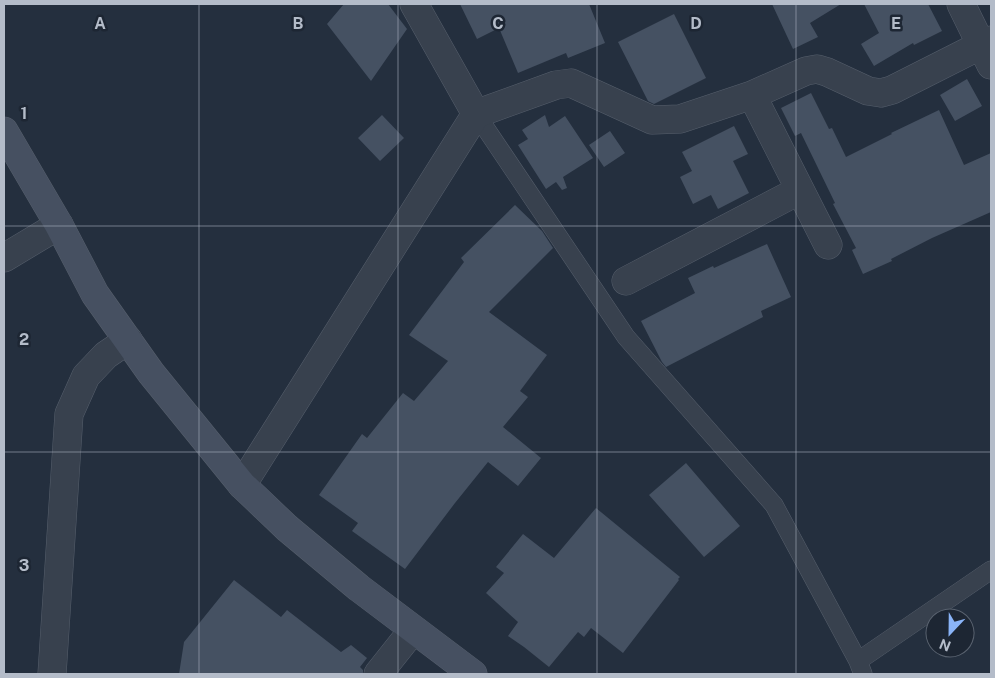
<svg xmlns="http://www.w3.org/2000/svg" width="995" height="678" font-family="'Public Sans',sans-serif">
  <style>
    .building { fill: #455162 }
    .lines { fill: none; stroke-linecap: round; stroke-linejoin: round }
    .lane-casing { stroke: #565f6c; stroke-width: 19 }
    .street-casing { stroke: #565f6c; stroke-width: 29 }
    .secondary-casing { stroke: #565f6c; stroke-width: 29 }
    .lane { stroke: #38414e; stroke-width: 18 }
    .street { stroke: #38414e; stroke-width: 28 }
    .secondary { stroke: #465061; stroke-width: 28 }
    .grid { fill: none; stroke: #b4bcc9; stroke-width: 1; stroke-opacity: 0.55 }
    .grid-label { font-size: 16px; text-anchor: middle; font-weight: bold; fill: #b4bcc9; stroke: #1d2633; stroke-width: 5; stroke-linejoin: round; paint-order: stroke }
  </style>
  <rect width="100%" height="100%" fill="#242f3e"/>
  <path class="building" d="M 344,4 L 388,4 L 407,29 L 371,81 L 327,24 Z
    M 460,4 L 589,4 L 605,43 L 568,58 L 566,53 L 518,73 L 499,28 L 477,39 Z
    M 772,4 L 841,4 L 810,23 L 818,37 L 793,49 Z
    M 864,4 L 928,4 L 942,31 L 914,45 L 913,43 L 874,66 L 861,44 L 879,33 Z
    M 674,14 L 706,78 L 654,104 L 648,101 L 618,42 Z
    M 967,79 L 982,106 L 955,121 L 940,95 Z
    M 811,93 L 829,129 L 832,128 L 846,157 L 892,134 L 891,133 L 939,110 L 964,165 L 991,153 L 991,212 L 932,238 L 891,259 L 892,261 L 863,274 L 852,250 L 856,248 L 833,204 L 835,203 L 801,133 L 795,136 L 781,108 Z
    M 382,115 L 404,138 L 380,161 L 358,138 Z
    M 545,115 L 549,127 L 565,116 L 593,158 L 563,177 L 567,188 L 562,190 L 556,182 L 546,189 L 518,145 L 528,139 L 522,130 Z
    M 734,126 L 748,154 L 733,161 L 749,193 L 718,209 L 711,195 L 693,204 L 680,177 L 692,171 L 682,152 Z
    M 610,131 L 625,153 L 604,167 L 589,145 Z
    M 515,205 L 542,231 L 553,248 L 489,312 L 547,355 L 520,391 L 528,397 L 503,427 L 541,458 L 518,486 L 488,462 L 455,503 L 405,569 L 352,531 L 358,523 L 319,495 L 362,434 L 367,438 L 403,393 L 414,401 L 448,361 L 409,335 L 464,262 L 461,258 Z
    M 767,244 L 791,297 L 761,311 L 763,317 L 666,367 L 662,362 L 641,321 L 695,293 L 688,278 L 713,266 L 714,268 Z
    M 686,463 L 740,526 L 704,557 L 649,495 Z
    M 596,508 L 680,577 L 678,579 L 679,580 L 623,653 L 591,628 L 584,637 L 578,632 L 549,667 L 524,647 L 508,636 L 518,622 L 486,593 L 504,573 L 496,567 L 523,534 L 554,558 Z
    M 234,580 L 281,617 L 287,610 L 341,652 L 351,645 L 367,658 L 360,667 L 363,670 L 363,674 L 179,674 L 184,642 Z"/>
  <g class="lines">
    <g class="lane-casing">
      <path id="lane" d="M 476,114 L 626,337 L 774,505 L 858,661 L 863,674
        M 858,661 L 991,570"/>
    </g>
    <g class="street-casing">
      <path id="street" d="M 414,4 L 476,114
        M 961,4 L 991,65
        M 752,95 L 828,245
        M 4,258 L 59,225
        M 626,281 L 800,190
        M 242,485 L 476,114 L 556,85 L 571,83 L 652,120 L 680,119 L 752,95 L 806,71 L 817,69 L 827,72 L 868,91 L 881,93 L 892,90 L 991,40
        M 52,674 L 69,414 L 86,376 L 106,355 L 128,340
        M 378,674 L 413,630"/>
    </g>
    <g class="secondary-casing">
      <path id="secondary" d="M 4,131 L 59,225 L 95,294 L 151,373 L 242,485 L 287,528 L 359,588 L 473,674"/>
    </g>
    <use href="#lane" class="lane"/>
    <use href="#street" class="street"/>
    <use href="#secondary" class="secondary"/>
  </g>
  <path class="grid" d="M 199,4 L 199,674M 398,4 L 398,674M 597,4 L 597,674M 796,4 L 796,674M 4,226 L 991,226M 4,452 L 991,452"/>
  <g class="grid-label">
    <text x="100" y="29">A</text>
    <text x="298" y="29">B</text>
    <text x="498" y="29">C</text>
    <text x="696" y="29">D</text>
    <text x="896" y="29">E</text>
    <text x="24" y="119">1</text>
    <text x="24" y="345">2</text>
    <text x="24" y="571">3</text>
  </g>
  <rect width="995" height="678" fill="none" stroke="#b4bcc9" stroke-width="10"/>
  <g transform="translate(950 633) rotate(202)"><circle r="24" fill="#1d2633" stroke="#59626f"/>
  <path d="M0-4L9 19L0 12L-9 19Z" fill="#8ab4f8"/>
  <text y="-8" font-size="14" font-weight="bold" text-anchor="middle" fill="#b4bcc9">N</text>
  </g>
</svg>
